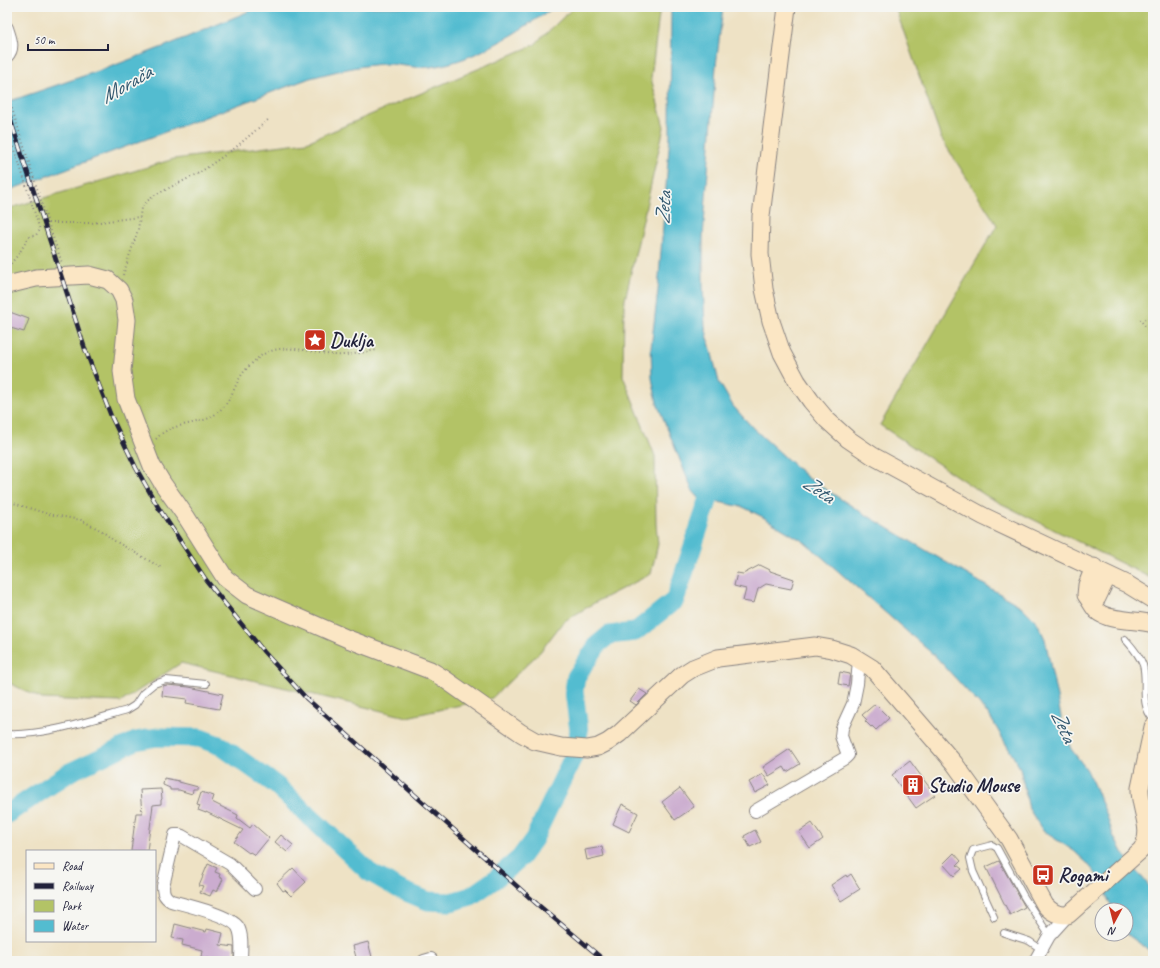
<svg xmlns="http://www.w3.org/2000/svg" width="1160" height="968" font-family="Caveat,sans-serif">
  <style>
    .green { fill: #b3c366; stroke: #6a7250 }
    .water { fill: #53bcd0; stroke: #3a6f86 }
    .lines { fill: none; stroke-linecap: round; stroke-linejoin: round }
    .river { stroke: #53bcd0; stroke-width: 19 }
    .building { fill: #cbaccf }
    .lane-casing { stroke: #888280; stroke-width: 8 }
    .street-casing { stroke: #888280; stroke-width: 14 }
    .secondary-casing { stroke: #888280; stroke-width: 19 }
    .path { stroke: #888280; stroke-width: 2; stroke-dasharray: 1 3; stroke-linecap: butt }
    .lane { stroke: #fff; stroke-width: 6 }
    .street { stroke: #fff; stroke-width: 12 }
    .secondary { stroke: #fbe6c4; stroke-width: 17 }
    .rail-casing { stroke: #22223b; stroke-width: 4.5 }
    .rail { stroke: #f6f6f2; stroke-width: 3; stroke-dasharray: 9; stroke-linecap: butt }
    .labels { text-anchor: middle; stroke-width: 3.5; stroke-linejoin: round; paint-order: stroke }
    .poi-label { font-size: 20px; font-weight: bold; fill: #22223b; stroke: #f6f6f2; text-anchor: start }
    .water-label { font-size: 21px; font-style: italic; fill: #33586f; stroke: #f6f6f2 }
  </style>
  <rect width="100%" height="100%" fill="#f6f6f2"/>
  <filter id="ink" filterUnits="userSpaceOnUse"><feTurbulence type="fractalNoise" baseFrequency=".025" numOctaves="2"/><feDisplacementMap in="SourceGraphic" scale="8" xChannelSelector="R" yChannelSelector="G"/><feConvolveMatrix kernelMatrix="1 2 1 2 8 2 1 2 1" color-interpolation-filters="sRGB"/></filter>
  <filter id="wash" filterUnits="userSpaceOnUse"><feTurbulence type="fractalNoise" baseFrequency=".012" numOctaves="4" result="noise"/><feDisplacementMap in="SourceGraphic" scale="16" xChannelSelector="R" yChannelSelector="G"/><feGaussianBlur stdDeviation="0.9" result="paint"/><feColorMatrix in="noise" values="0 0 0 0 0 0 0 0 0 0 0 0 0 0 0 0 0 1.4 0 .05"/><feComposite in="paint" operator="in"/></filter>
  <g filter="url(#wash)">
    <rect width="100%" height="100%" fill="#eee2c5"/>
    <path class="green" d="M 574,7 L 660,7 L 651,78 L 664,127 L 624,304 L 623,376 L 655,456 L 656,524 L 658,544 L 651,574 L 596,602 L 563,622 L 540,652 L 492,698 L 407,717 L 181,663 L 121,702 L 42,699 L 7,682 L 7,209 L 174,159 L 307,142 L 534,45 Z
      M 895,7 L 1153,7 L 1153,579 L 988,497 L 880,425 L 997,225 L 941,138 Z"/>
    <path class="water" d="M 259,7 L 555,7 C 516,32 477,61 430,67 C 415,69 400,64 385,64 C 359,65 334,72 310,78 L 7,191 L 7,102 L 110,67 L 168,45 Z
      M 671,7 L 723,7 L 716,66 L 703,237 L 703,285 L 705,326 L 719,382 L 733,406 L 753,428 L 808,478 L 861,512 L 1022,607 L 1037,622 L 1045,639 L 1064,731 L 1071,749 L 1087,770 L 1106,813 L 1113,835 L 1122,852 L 1153,891 L 1153,953 L 1128,935 L 1126,932 L 1126,910 L 1113,910 L 1097,875 L 1087,863 L 1074,851 L 1043,831 L 1029,809 L 1020,768 L 989,715 L 936,657 L 806,543 L 761,516 L 743,507 L 699,498 L 692,490 L 657,403 L 652,378 L 651,348 L 658,290 L 670,135 Z"/>
    <g class="lines">
      <path class="river" d="M 7,814 L 70,772 L 136,741 L 157,737 L 200,738 L 221,746 L 276,785 L 369,872 L 399,889 L 428,901 L 451,902 L 471,896 L 494,880 L 520,858 L 534,839 L 573,757 L 579,731 L 574,691 L 576,677 L 598,644 L 609,635 L 635,632 L 675,600 L 716,477"/>
    </g>
    <g id="blocks">
      <path class="building" d="M 7,311 L 29,319 L 24,332 L 7,327 Z
        M 760,565 L 770,570 L 770,571 L 794,579 L 791,589 L 766,584 L 758,589 L 754,603 L 743,601 L 746,589 L 734,586 L 737,573 L 743,574 Z
        M 840,672 L 850,674 L 848,686 L 838,684 Z
        M 167,685 L 189,687 L 223,694 L 219,709 L 186,703 L 187,699 L 162,696 L 163,686 Z
        M 639,689 L 647,694 L 636,705 L 630,701 Z
        M 875,704 L 889,718 L 876,730 L 872,726 L 871,727 L 865,721 L 867,720 L 862,715 Z
        M 790,749 L 800,764 L 787,772 L 784,767 L 769,776 L 763,767 Z
        M 910,761 L 935,795 L 916,808 L 892,775 Z
        M 763,774 L 770,785 L 755,793 L 749,782 Z
        M 164,778 L 179,781 L 179,782 L 198,787 L 198,790 L 193,790 L 192,794 L 179,790 L 170,790 L 170,788 L 163,785 Z
        M 680,788 L 694,807 L 675,820 L 662,802 Z
        M 161,789 L 162,799 L 161,800 L 161,804 L 153,805 L 147,851 L 131,851 L 136,813 L 142,813 L 140,790 Z
        M 201,792 L 214,796 L 212,802 L 238,815 L 237,818 L 250,828 L 253,824 L 269,838 L 255,855 L 250,852 L 249,853 L 234,842 L 243,830 L 206,812 L 206,813 L 198,810 L 200,805 L 197,804 Z
        M 622,804 L 638,813 L 629,832 L 613,824 Z
        M 812,823 L 823,839 L 810,848 L 799,832 Z
        M 755,830 L 761,842 L 750,847 L 744,836 Z
        M 281,835 L 293,845 L 287,852 L 275,842 Z
        M 602,847 L 604,856 L 587,860 L 585,850 Z
        M 954,853 L 961,861 L 957,865 L 962,869 L 954,876 L 943,864 Z
        M 999,861 L 1025,907 L 1010,915 L 986,867 Z
        M 208,864 L 217,868 L 215,872 L 220,874 L 219,877 L 223,879 L 217,892 L 213,890 L 210,896 L 200,892 L 203,886 L 199,885 Z
        M 293,868 L 306,882 L 291,896 L 285,890 L 283,891 L 277,883 Z
        M 851,874 L 860,889 L 841,901 L 831,885 L 846,875 L 847,877 Z
        M 175,924 L 206,932 L 207,929 L 223,933 L 220,945 L 234,947 L 234,961 L 224,961 L 201,957 L 202,950 L 182,945 L 183,940 L 172,938 Z
        M 368,942 L 372,957 L 357,961 L 353,946 Z"/>
    </g>
  </g>
  <g filter="url(#ink)">
    <use href="#blocks" fill-opacity="0" stroke="#888280" stroke-width="1"/>
    <g class="lines">
      <g class="lane-casing">
        <path id="lane" d="M 1125,639 C 1132,647 1139,654 1143,665 C 1148,683 1139,704 1153,719
          M 7,734 C 44,736 91,720 127,710 L 135,705 L 143,693 L 154,684 L 166,680 L 206,684
          M 994,917 L 973,871 L 970,858 L 973,850 L 992,845 L 997,848 L 1024,897 L 1049,935
          M 1004,933 L 1029,941 L 1041,949"/>
      </g>
      <g class="street-casing">
        <path id="street" d="M 7,28 C 10,38 15,48 7,56
          M 755,811 L 845,758 L 848,755 L 841,736 L 842,728 L 853,704 L 857,684 L 859,660
          M 241,961 C 241,950 243,936 238,927 C 230,915 186,905 171,901 C 165,897 163,894 163,886 L 175,835 L 179,835 L 182,836 L 230,864 L 255,889
          M 424,961 L 431,959
          M 1035,961 L 1049,936 L 1068,915"/>
      </g>
      <g class="secondary-casing">
        <path id="secondary" d="M 787,7 L 761,216 L 760,254 L 764,289 L 771,321 L 782,353 L 797,381 L 811,401 L 827,420 L 848,439 L 873,456 L 983,516 L 1127,584 L 1153,600
          M 7,285 L 36,278 L 89,275 L 108,280 L 119,290 L 124,300 L 127,320 L 122,371 L 126,399 L 152,466 L 163,484 L 187,518 L 225,578 L 247,595 L 348,639 L 430,670 L 443,678 L 521,733 L 535,741 L 561,747 L 587,749 L 598,747 L 608,742 L 619,734 L 682,675 L 693,668 L 718,658 L 815,646 L 832,649 L 851,655 L 872,668 L 954,763 L 1009,839 L 1045,905 C 1052,913 1057,915 1068,915 L 1141,850 C 1155,831 1139,809 1140,788 L 1153,727
          M 1094,567 L 1087,585 L 1086,595 C 1090,600 1093,607 1097,611 C 1109,622 1137,619 1153,624
          M 1092,602 L 1097,598 L 1108,575"/>
      </g>
      <path class="path" d="M 7,93 L 48,223 L 62,263
        M 7,124 L 40,230 L 36,235 L 29,237 L 18,255 L 7,268
        M 48,223 L 91,223 L 139,217
        M 123,275 L 138,230 L 141,208 L 146,202 L 155,195 L 199,173 L 235,148 L 269,119
        M 1153,318 L 1140,320 L 1153,335
        M 156,439 C 170,424 186,426 203,420 C 209,419 215,415 219,411 C 232,401 234,385 243,373 C 247,368 253,362 258,358 C 280,340 310,353 335,355 C 349,356 363,352 377,350
        M 7,501 L 48,514 L 81,520 L 102,531 L 113,540 L 162,568"/>
      <use href="#lane" class="lane"/>
      <use href="#street" class="street"/>
      <use href="#secondary" class="secondary"/>
      <g class="rail-casing">
        <path id="rail" d="M 7,109 L 85,349 L 111,416 L 136,468 L 158,507 L 206,580 L 264,652 L 306,698 L 537,904 L 605,961"/>
      </g>
      <use href="#rail" class="rail"/>
    </g>
  </g>
  <defs>
    <g id="sight-square" transform="scale(1.15)"><rect x="-9" y="-9" width="18" height="18" rx="4" fill="#c8321e" stroke="#f6f6f2"/><path d="M0-6L1.8-2.2L6-1.7L2.9 1.2L3.7 5.4L0 3.3L-3.7 5.4L-2.9 1.2L-6-1.7L-1.8-2.2Z" fill="#fff"/></g>
    <g id="building-square" transform="scale(1.15)"><rect x="-9" y="-9" width="18" height="18" rx="4" fill="#c8321e" stroke="#f6f6f2"/><path d="M-4-6H4V6H1V3H-1V6H-4ZM-2.5-4.3h1.7v1.8h-1.7ZM.8-4.3h1.7v1.8H.8ZM-2.5-1h1.7V.8h-1.7ZM.8-1h1.7V.8H.8Z" fill="#fff"/></g>
    <g id="bus-square" transform="scale(1.15)"><rect x="-9" y="-9" width="18" height="18" rx="4" fill="#c8321e" stroke="#f6f6f2"/><path d="M-5-6H5V4H4V6H2V4H-2V6H-4V4H-5ZM-3.5-4V0h7V-4ZM-3.5 1.2v1.5H-2V1.2ZM2 1.2v1.5H3.5V1.2Z" fill="#fff"/></g>
  </defs>
  <g fill-rule="evenodd">
    <use href="#sight-square" x="315" y="340"/>
    <use href="#building-square" x="913" y="785"/>
    <use href="#bus-square" x="1043" y="875"/>
  </g>
  <g class="labels">
    <g class="poi-label">
      <text x="330" y="347">Duklja</text>
      <text x="928" y="792">Studio Mouse</text>
      <text x="1058" y="882">Rogami</text>
    </g>
    <g class="water-label">
      <text transform="translate(126 84) rotate(-30)" y="7">Morača</text>
      <text transform="translate(663 208) rotate(-86)" y="7">Zeta</text>
      <text transform="translate(819 489) rotate(35)" y="7">Zeta</text>
      <text transform="translate(1064 726) rotate(66)" y="7">Zeta</text>
    </g>
  </g>
  <rect width="1160" height="968" fill="none" stroke="#f6f6f2" stroke-width="24"/>
  <rect x="26" y="850" width="130" height="92" fill="#f6f6f2" stroke="#a1a1a9"/>
  <rect x="34" y="863" width="20" height="6" fill="#fbe6c4" stroke="#a1a1a9"/>
  <text x="62" y="870" font-size="12" fill="#22223b">Road</text>
  <rect x="34" y="883" width="20" height="6" fill="#22223b" stroke="#a1a1a9"/>
  <text x="62" y="890" font-size="12" fill="#22223b">Railway</text>
  <rect x="34" y="900" width="20" height="12" fill="#b3c366" stroke="#a1a1a9"/>
  <text x="62" y="910" font-size="12" fill="#22223b">Park</text>
  <rect x="34" y="920" width="20" height="12" fill="#53bcd0" stroke="#a1a1a9"/>
  <text x="62" y="930" font-size="12" fill="#22223b">Water</text>
  <g transform="translate(1114 922) rotate(187)"><circle r="19" fill="#f6f6f2" stroke="#a1a1a9"/>
  <path d="M0-3L7 15L0 10L-7 15Z" fill="#c8321e"/>
  <text y="-6" font-size="11" font-weight="bold" text-anchor="middle" fill="#22223b">N</text>
  </g>
  <path d="M28 44v6h80v-6" fill="none" stroke="#22223b" stroke-width="2"/>
  <text x="34" y="44" font-size="12" fill="#22223b" stroke="#f6f6f2" stroke-width="3" paint-order="stroke">50 m</text>
</svg>
